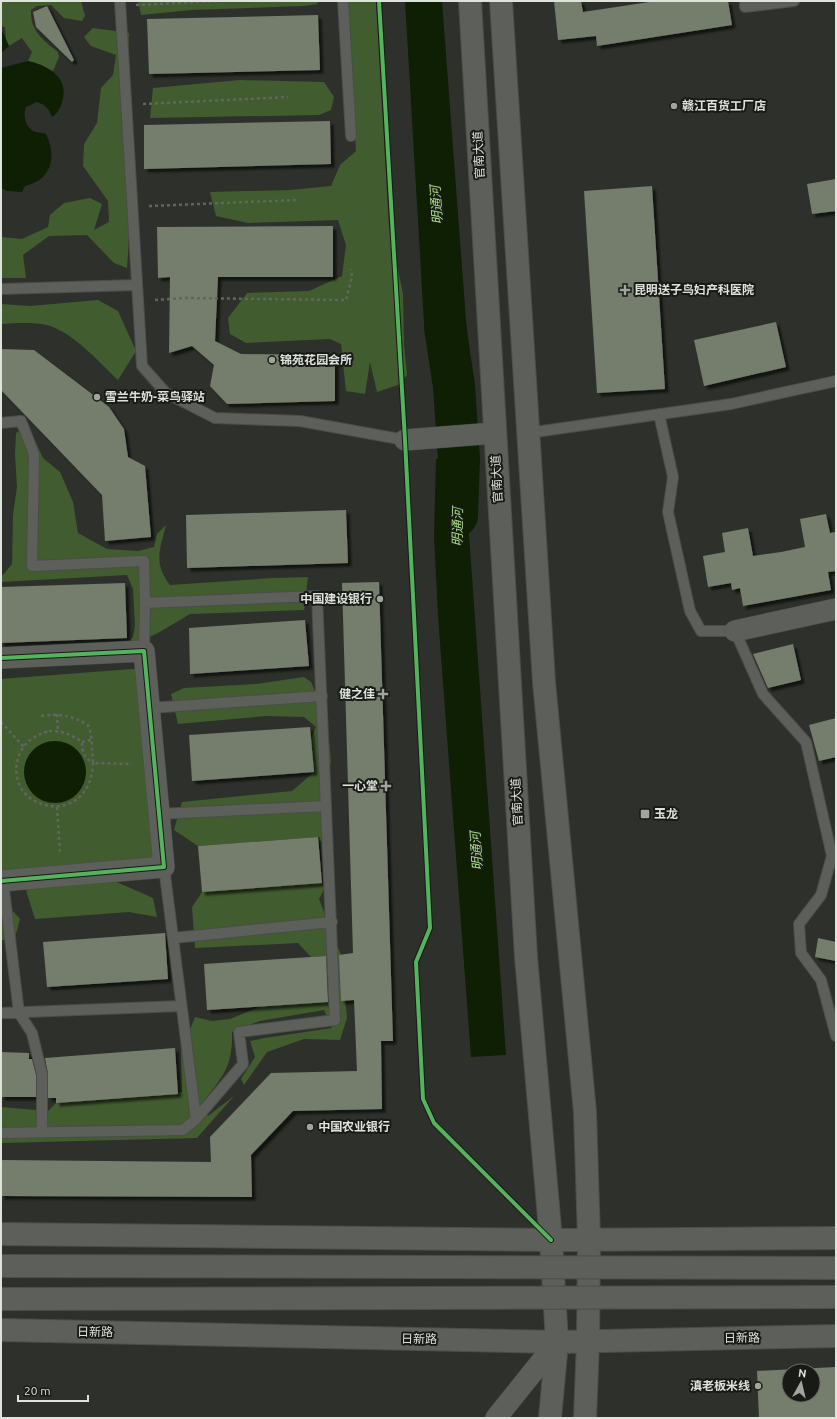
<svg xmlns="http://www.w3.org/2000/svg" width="837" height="1419" font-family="Ubuntu,'Noto Sans SC',sans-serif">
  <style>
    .green { fill: #415c2e }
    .water { fill: #0e1f04 }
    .pier { fill: #2e312b }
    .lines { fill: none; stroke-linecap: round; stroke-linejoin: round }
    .river { stroke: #0e1f04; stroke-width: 42 }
    .building { fill: #747d6d; fill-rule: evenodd; filter: url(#shadow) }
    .lane-casing { stroke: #4b4d49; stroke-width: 12 }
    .street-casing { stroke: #4b4d49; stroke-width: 22 }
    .secondary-casing { stroke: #4b4d49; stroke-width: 24 }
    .path { stroke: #626561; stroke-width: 2.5; stroke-dasharray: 3 3; stroke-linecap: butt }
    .lane { stroke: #5d5f5b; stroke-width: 10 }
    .street { stroke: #5d5f5b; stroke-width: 21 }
    .secondary { stroke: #5d5f5b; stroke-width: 22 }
    .secondary-bridge-casing { stroke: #4b4d49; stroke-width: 24; stroke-linecap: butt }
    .secondary-bridge { stroke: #5d5f5b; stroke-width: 22 }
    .cycleway-casing { stroke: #171a15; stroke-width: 6 }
    .cycleway { stroke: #56b35d; stroke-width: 4 }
    .poi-dot { fill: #a0a59e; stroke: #171a15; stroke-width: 1.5 }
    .labels { text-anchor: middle; stroke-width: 4; stroke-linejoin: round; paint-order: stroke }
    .poi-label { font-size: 12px; font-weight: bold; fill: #dee3dc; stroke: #171a15; text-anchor: start }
    .street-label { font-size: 12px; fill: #dee3dc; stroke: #171a15 }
    .water-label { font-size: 13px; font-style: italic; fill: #a6dc80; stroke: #171a15 }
  </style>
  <defs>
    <filter id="shadow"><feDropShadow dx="3.5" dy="3.5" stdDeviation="1" flood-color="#0009"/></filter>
  </defs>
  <rect width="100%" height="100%" fill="#2e312b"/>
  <path class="green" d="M 1,1 L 81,1 L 85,16 L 82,21 L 64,18 L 51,5 L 37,6 L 31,10 C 30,31 43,40 58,52 L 59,57 L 53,71 L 28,61 L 32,52 L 22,38 L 9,46 L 6,40 L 5,27 L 1,26 Z
    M 138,1 L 319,1 L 317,4 L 304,6 L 191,10 L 141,15 Z
    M 348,1 L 376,1 L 389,227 L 403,294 L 404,345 L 407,375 L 398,385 L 377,392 L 370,362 L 365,394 L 346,391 L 341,344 L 330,339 L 246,343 L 230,334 L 228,318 L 247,293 L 309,291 L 342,276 L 346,245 L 338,220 L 248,223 L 216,216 L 210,192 L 290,190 L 331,186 L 340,165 L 356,151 Z
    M 93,28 L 129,33 C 128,61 120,89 121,118 C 122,131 125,145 127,158 C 130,194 130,232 127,268 L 114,263 L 87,235 L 49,236 L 23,255 L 26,278 L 1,278 L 1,237 L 22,239 L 48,227 L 50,215 L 64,203 L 90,198 L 102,204 L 94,230 L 109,222 L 108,201 L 83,166 L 84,144 L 97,123 L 101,88 L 113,75 L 116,55 L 91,46 L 84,37 Z
    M 240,80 L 324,82 L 334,97 L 331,110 L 319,115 L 150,118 L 153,88 Z
    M 98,300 L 118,311 L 136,351 L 118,380 C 99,362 73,332 47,325 C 33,322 16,323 1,324 L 1,304 L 30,306 Z
    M 28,426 L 43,458 L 60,472 L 73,502 L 78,533 L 107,549 L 138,551 L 154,547 L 157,534 L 166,525 C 160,549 153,563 170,585 L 273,578 L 308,577 L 304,610 L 190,614 L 158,633 L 134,644 L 124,646 L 133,637 L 135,626 L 133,589 L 127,575 L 1,582 L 1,575 L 3,575 L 12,564 L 13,515 L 17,487 L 15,454 L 16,433 Z
    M 145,668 L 159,863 L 1,875 L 1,679 Z
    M 304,677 L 311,682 L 327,719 L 331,762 L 323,796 L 327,884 L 319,899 L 341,955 L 347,1018 L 340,1040 L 304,1039 L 267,1052 L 244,1085 L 241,1079 L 255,1057 L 250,1041 L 264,1038 L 332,1028 L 324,1010 L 260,1021 L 232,1032 C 233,1069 221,1078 200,1106 L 208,1116 L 234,1096 L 197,1138 L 1,1143 L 1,1107 L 48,1111 L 56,1103 L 182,1092 L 181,1052 L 195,1017 L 212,1021 L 230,1019 L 262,1006 L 329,1002 L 325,956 L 311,957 L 298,943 L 195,948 L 192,907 L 202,892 L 323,883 L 320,837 L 198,846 L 174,830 L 182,802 L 292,791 L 314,772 L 311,737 L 316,727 L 304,717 L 266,716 L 178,724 L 171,694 L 184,688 L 256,684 Z
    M 112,880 L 153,898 L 157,917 L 129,912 L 35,919 L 26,890 L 49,883 Z
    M 1,898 L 20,919 L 9,960 L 10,974 L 7,963 L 8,940 L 1,940 Z"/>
  <path class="water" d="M 405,1 L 442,1 L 466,320 L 473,384 L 434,386 L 424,323 Z
    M 1,28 L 9,46 L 1,53 Z
    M 28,61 C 48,65 70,78 62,102 C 60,109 57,114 52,117 C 49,109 46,105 37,102 L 26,107 C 23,115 25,126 33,131 C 37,133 41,132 46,134 C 57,156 52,180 25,186 L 22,192 L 7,191 L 1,188 L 1,68 Z
    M 475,457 L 469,534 L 506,1055 L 471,1057 L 438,616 L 434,536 L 436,459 Z
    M24 772a31 31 0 1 1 62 0a31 31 0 1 1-62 0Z"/>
  <path class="pier" d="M 473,384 L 473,386 L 434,388 L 434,386 Z
    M 475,455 L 475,457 L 436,459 L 436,457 Z"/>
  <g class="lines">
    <path class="river" d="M 445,327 L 454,386 L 459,459 L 457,516"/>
  </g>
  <path class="building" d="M 554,1 L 581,1 L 583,12 L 656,1 L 728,1 L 732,25 L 597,46 L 596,36 L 558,40 Z
    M 47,6 L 74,60 L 72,62 L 36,27 L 33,12 Z
    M 318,15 L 320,70 L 149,74 L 147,19 Z
    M 330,121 L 331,164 L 144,169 L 144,125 Z
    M 836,179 L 836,211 L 812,214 L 807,184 Z
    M 652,186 L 665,389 L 597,393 L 584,191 Z
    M 333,226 L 333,277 L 218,277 L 215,341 L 241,354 L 335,355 L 335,401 L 227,404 L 210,386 L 214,365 L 192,346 L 169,353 L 170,277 L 158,278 L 157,227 Z
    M 776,322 L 786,367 L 704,386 L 694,340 Z
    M 1,349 L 34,350 L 109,407 L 124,429 L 128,457 L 145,466 L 151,537 L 105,541 L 102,495 L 1,390 Z
    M 346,510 L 348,563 L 187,568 L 186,515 Z
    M 826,514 L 830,533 L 836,532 L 836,571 L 828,572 L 831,590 L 743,606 L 740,588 L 732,590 L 731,583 L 708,587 L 703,556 L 725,552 L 722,533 L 748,528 L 753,556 L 781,552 L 805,547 L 800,519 Z
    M 379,582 L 393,1041 L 381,1041 L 382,1109 L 293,1111 L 251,1155 L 252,1197 L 1,1196 L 1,1160 L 211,1162 L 210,1137 L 271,1073 L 357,1071 L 354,1000 L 341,1001 L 339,955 L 353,953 L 342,583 Z
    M 125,583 L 127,638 L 1,643 L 1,587 Z
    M 305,620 L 309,666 L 190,674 L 189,628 Z
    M 793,644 L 801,680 L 768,688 L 753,654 Z
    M 836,718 L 836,757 L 819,761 L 809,725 Z
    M 310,727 L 314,772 L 192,781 L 189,735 Z
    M 318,837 L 322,883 L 202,892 L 198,846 Z
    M 165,933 L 168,979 L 47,987 L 43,942 Z
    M 818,938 L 836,942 L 836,961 L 815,957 Z
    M 326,956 L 328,1002 L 207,1010 L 204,964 Z
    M 175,1048 L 178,1094 L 56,1103 L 56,1098 L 48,1098 L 48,1074 L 45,1058 Z
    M 1,1052 L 29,1053 L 29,1059 L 32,1059 L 36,1075 L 36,1097 L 1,1097 Z
    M 836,1367 L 836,1418 L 759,1418 L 757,1371 ZM 789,1371 L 813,1371 L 813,1395 L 789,1395 Z"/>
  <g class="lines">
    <g class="lane-casing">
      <path id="lane" d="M 120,1 L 142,366 L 166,393 L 215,418 L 300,421 L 405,440
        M 343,1 L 351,136
        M 745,1 L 745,7 L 794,1
        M 1,289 L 137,285
        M 659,414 L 673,477 L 668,512 L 690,611 L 701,631 L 735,631 L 763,694 L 806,742 L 832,856 L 821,895 L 799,924 L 801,953 L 821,980 L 836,1036
        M 1,423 L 21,421 L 34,454 L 32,566 L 144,561 L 145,603
        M 528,433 L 731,404 L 836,381
        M 144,651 L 145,603 L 317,596 L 335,1020 L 239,1032 L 243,1064 L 196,1119
        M 150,708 L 322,696
        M 159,814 L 326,806
        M 3,881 L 19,1013 L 32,1033 L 42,1074 L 42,1132
        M 173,938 L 332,922
        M 1,1013 L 181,1006
        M 1,1133 L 183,1130 L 196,1119 L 164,867"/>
    </g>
    <g class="street-casing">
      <path id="street" d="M 405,440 L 495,433
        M 735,631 L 836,609
        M 1,658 L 144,651 L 164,867 L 1,881
        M 496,1418 L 557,1342"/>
    </g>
    <g class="secondary-casing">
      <path id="secondary" d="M 470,1 L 526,957 L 551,1240 L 557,1342 L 550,1418
        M 501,1 L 544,682 L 585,1112 L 589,1239 L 588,1341 L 585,1418
        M 1,1234 L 551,1240 L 836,1238
        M 1,1330 L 557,1342 L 836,1336"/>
    </g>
    <path class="path" d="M 136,5 L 217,1
      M 143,104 L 288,97
      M 149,206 L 297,200
      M 155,300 L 184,298 L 346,300 L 352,277 L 351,269
      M 57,714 L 58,731
      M 41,716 C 60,713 72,716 88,725 L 91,734 L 93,763 L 132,764
      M 1,722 L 24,747
      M 49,731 C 62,731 71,734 82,742 C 82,752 84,757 93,763 C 91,830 3,812 18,758 C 23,742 35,735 49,731 Z
      M 82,742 L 91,740
      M 57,807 L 60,854"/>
    <use href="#lane" class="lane"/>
    <use href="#street" class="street"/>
    <use href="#secondary" class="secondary"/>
    <g class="secondary-bridge-casing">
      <path id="secondary-bridge" d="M 1,1266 L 836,1268
        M 1,1299 L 836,1297"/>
    </g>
    <use href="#secondary-bridge" class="secondary-bridge"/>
    <g class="cycleway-casing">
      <path id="cycleway" d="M 379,1 L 405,440 L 430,928 L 416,962 L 423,1099 L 434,1123 L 551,1240
        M 1,658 L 144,651 L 164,867 L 1,881"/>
    </g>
    <use href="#cycleway" class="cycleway"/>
  </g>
  <g class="poi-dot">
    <circle cx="674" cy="106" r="4"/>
    <path d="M623 284h4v4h4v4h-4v4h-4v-4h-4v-4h4z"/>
    <circle cx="272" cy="360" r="4"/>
    <circle cx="97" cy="397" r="4"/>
    <circle cx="380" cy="599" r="4"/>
    <path d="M381 688h4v4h4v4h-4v4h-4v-4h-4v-4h4z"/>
    <path d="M384 780h4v4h4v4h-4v4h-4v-4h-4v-4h4z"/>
    <rect x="640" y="809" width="10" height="10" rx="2"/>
    <circle cx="310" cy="1127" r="4"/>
    <circle cx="758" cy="1386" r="4"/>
  </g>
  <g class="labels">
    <g class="poi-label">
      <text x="682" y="110">赣江百货工厂店</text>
      <text x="634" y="294">昆明送子鸟妇产科医院</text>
      <text x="280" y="364">锦苑花园会所</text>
      <text x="105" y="401">雪兰牛奶-菜鸟驿站</text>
      <text x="372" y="603" text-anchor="end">中国建设银行</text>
      <text x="375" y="698" text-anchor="end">健之佳</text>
      <text x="378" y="790" text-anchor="end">一心堂</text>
      <text x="654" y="818">玉龙</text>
      <text x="318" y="1131">中国农业银行</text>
      <text x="750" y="1390" text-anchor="end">滇老板米线</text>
    </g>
    <g class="street-label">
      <text transform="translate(479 155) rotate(-93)" y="4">官南大道</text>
      <text transform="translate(497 479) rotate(-93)" y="4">官南大道</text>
      <text transform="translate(517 802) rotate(-93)" y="4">官南大道</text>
      <text transform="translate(95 1332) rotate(1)" y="4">日新路</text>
      <text transform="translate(742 1338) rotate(-1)" y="4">日新路</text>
      <text transform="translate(419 1339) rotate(1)" y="4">日新路</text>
    </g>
    <g class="water-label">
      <text transform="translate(436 205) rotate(-94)" y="5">明通河</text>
      <text transform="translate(457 527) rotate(-89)" y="5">明通河</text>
      <text transform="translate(476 851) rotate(-94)" y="5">明通河</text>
    </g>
  </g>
  <rect width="837" height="1419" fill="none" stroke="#dee3dc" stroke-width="4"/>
  <g transform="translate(801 1383) rotate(8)"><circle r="19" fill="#171a15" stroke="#676a65"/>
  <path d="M0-3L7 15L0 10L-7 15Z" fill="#a0a59e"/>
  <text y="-6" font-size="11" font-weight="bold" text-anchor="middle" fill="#dee3dc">N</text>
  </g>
  <path d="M18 1395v6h70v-6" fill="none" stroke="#dee3dc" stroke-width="2"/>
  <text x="24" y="1395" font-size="12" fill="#dee3dc" stroke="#171a15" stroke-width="3" paint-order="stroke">20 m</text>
</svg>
